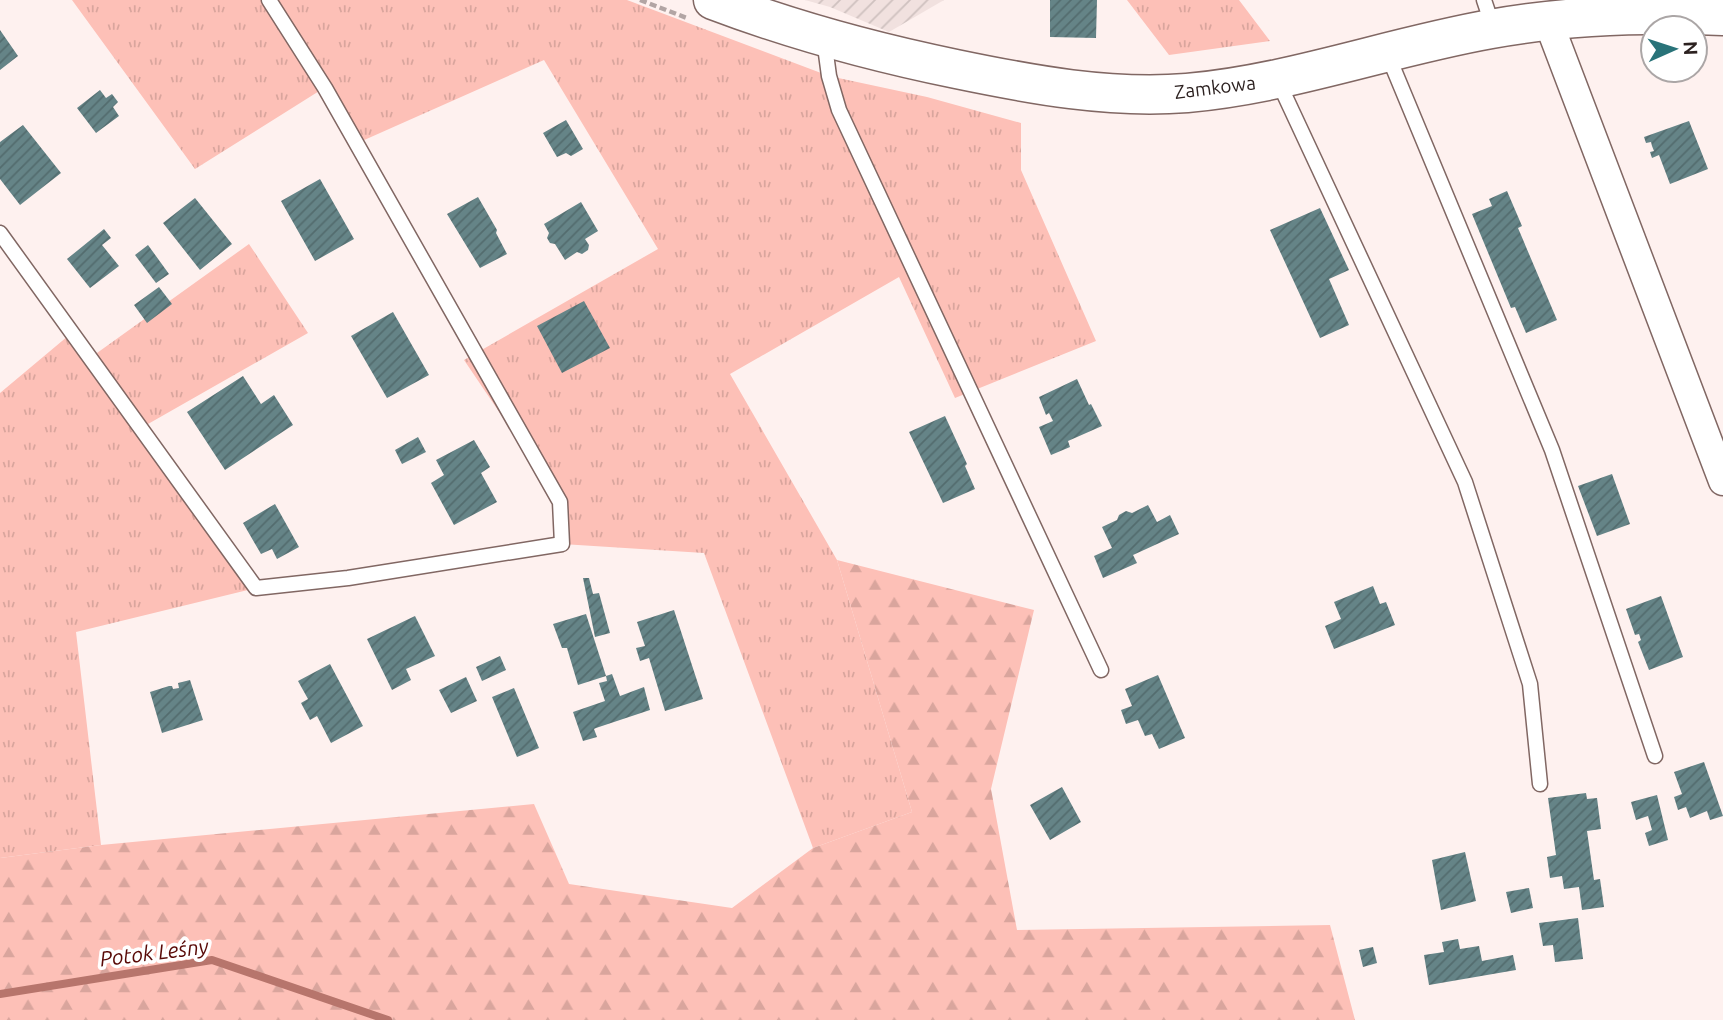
<svg xmlns="http://www.w3.org/2000/svg" width="1723" height="1020" font-family="Ubuntu,sans-serif">
  <style>
    .industrial { fill: url(#industrial-furrows) }
    .grass { fill: url(#grass-tufts) }
    .forest { fill: url(#forest-firs) }
    .lines { fill: none; stroke-linecap: round; stroke-linejoin: round }
    .stream { stroke: #b7756c; stroke-width: 8 }
    .building { fill: url(#building-hatch) }
    .lane-casing { stroke: #816763; stroke-width: 17 }
    .street-casing { stroke: #816763; stroke-width: 31 }
    .secondary-casing { stroke: #816763; stroke-width: 41 }
    .path { stroke: #b2a5a4; stroke-width: 4.5; stroke-dasharray: 7 3.5; stroke-linecap: butt }
    .lane { stroke: #fff; stroke-width: 14 }
    .street { stroke: #fff; stroke-width: 28 }
    .secondary { stroke: #fff; stroke-width: 38 }
    .labels { text-anchor: middle; stroke-width: 7; stroke-linejoin: round; paint-order: stroke }
    .street-label { font-size: 19px; fill: #2c2120; stroke: #fff }
    .water-label { font-size: 21px; font-style: italic; fill: #580906; stroke: #fff }
  </style>
  <defs>
    <pattern id="industrial-furrows" width="10" height="10" patternUnits="userSpaceOnUse" patternTransform="scale(1.75)"><rect width="10" height="10" fill="#f1e1df"/><path d="M-1 1l2-2M0 10L10 0M9 11l2-2" fill="none" stroke="#cfc1bf"/></pattern>
    <pattern id="grass-tufts" width="24" height="20" patternUnits="userSpaceOnUse" patternTransform="scale(1.75)"><rect width="24" height="20" fill="#fdc0b7"/><path d="M3 7l-1-3M5 7V3M7 7l1-3M15 17l-1-3M17 17v-4M19 17l1-3" fill="none" stroke="#d9a59d"/></pattern>
    <pattern id="forest-firs" width="22" height="20" patternUnits="userSpaceOnUse" patternTransform="scale(1.75)"><rect width="22" height="20" fill="#fdc0b7"/><path d="M5 1l3.5 6h-7zM16 11l3.5 6h-7z" fill="#d9a59d"/></pattern>
    <pattern id="building-hatch" width="6" height="6" patternUnits="userSpaceOnUse" patternTransform="scale(1.75)"><rect width="6" height="6" fill="#658487"/><path d="M-1 1l2-2M0 6l6-6M5 7l2-2" fill="none" stroke="#536c6e"/></pattern>
  </defs>
  <rect width="100%" height="100%" fill="#fef1ef"/>
  <path class="industrial" d="M 805,0 L 944,0 L 889,32 L 830,7 Z"/>
  <path class="grass" d="M 72,0 L 627,0 L 829,76 L 927,97 L 1021,123 L 1021,170 L 1096,341 L 955,398 L 899,277 L 730,374 L 837,560 L 912,812 L 813,848 L 704,553 L 562,544 L 560,502 L 464,360 L 658,249 L 544,60 L 362,141 L 324,88 L 195,169 Z
    M 1127,0 L 1239,0 L 1270,41 L 1169,55 Z
    M 249,244 L 308,333 L 141,428 L 256,588 L 76,632 L 101,845 L 0,858 L 0,393 L 68,336 L 90,358 Z"/>
  <path class="forest" d="M 837,560 L 1034,610 L 991,789 L 1017,930 L 1330,925 L 1355,1020 L 0,1020 L 0,858 L 101,845 L 534,804 L 569,884 L 732,908 L 813,848 L 912,812 Z"/>
  <g class="lines">
    <path class="stream" d="M 0,994 L 212,960 L 388,1020"/>
  </g>
  <path class="building" d="M 1050,0 L 1097,0 L 1096,38 L 1050,37 Z
    M 0,30 L 18,56 L 0,70 Z
    M 100,90 L 106,98 L 112,94 L 118,102 L 113,107 L 119,116 L 96,133 L 77,108 Z
    M 566,120 L 583,149 L 571,156 L 566,153 L 557,157 L 543,133 Z
    M 1689,121 L 1708,169 L 1670,184 L 1659,155 L 1652,158 L 1650,152 L 1654,151 L 1652,146 L 1651,142 L 1646,143 L 1644,137 Z
    M 23,125 L 61,173 L 20,205 L 0,179 L 0,142 Z
    M 320,179 L 354,239 L 315,261 L 281,201 Z
    M 1507,191 L 1522,226 L 1518,228 L 1557,320 L 1526,333 L 1515,307 L 1511,308 L 1472,214 L 1492,206 L 1489,199 Z
    M 478,197 L 497,230 L 496,233 L 507,254 L 480,268 L 447,214 Z
    M 195,198 L 232,244 L 200,270 L 163,223 Z
    M 581,202 L 598,231 L 585,239 L 589,245 L 588,250 L 582,254 L 577,252 L 565,260 L 555,244 L 550,243 L 547,238 L 549,233 L 544,224 Z
    M 1320,208 L 1349,270 L 1329,279 L 1349,325 L 1320,338 L 1270,230 Z
    M 104,229 L 111,238 L 102,245 L 119,266 L 90,288 L 67,259 Z
    M 148,245 L 169,274 L 156,283 L 135,255 Z
    M 159,287 L 172,304 L 147,323 L 134,305 Z
    M 584,301 L 610,348 L 562,373 L 537,326 Z
    M 393,312 L 429,375 L 387,398 L 351,336 Z
    M 243,376 L 261,404 L 274,395 L 293,425 L 225,470 L 187,412 Z
    M 1077,379 L 1089,405 L 1091,404 L 1102,426 L 1068,441 L 1070,447 L 1051,455 L 1039,427 L 1053,421 L 1049,413 L 1046,415 L 1039,397 Z
    M 945,416 L 967,464 L 965,466 L 975,489 L 943,503 L 909,432 Z
    M 418,437 L 426,452 L 402,464 L 395,450 Z
    M 474,440 L 490,467 L 481,473 L 497,502 L 454,525 L 431,483 L 444,475 L 436,460 Z
    M 1612,474 L 1630,524 L 1597,536 L 1578,486 Z
    M 275,504 L 299,547 L 277,559 L 272,549 L 261,554 L 243,523 Z
    M 1148,505 L 1157,522 L 1170,515 L 1179,534 L 1133,555 L 1137,563 L 1103,578 L 1094,556 L 1112,548 L 1102,527 L 1117,520 L 1119,515 L 1126,511 L 1132,513 Z
    M 583,578 L 589,578 L 593,594 L 599,593 L 610,633 L 595,637 Z
    M 1373,586 L 1380,604 L 1386,602 L 1395,625 L 1334,649 L 1325,626 L 1341,619 L 1334,602 Z
    M 1661,596 L 1683,657 L 1649,670 L 1638,642 L 1641,640 L 1639,634 L 1635,635 L 1626,609 Z
    M 674,610 L 703,699 L 665,711 L 649,658 L 640,661 L 636,648 L 645,646 L 637,622 Z
    M 586,614 L 606,676 L 578,685 L 567,648 L 562,648 L 553,624 Z
    M 415,616 L 435,656 L 406,669 L 411,680 L 392,690 L 367,639 Z
    M 500,656 L 506,670 L 482,681 L 476,667 Z
    M 330,664 L 363,726 L 331,743 L 317,716 L 310,720 L 301,703 L 308,699 L 298,681 Z
    M 612,674 L 620,696 L 644,687 L 650,710 L 596,728 L 594,729 L 597,737 L 583,741 L 573,712 L 605,701 L 599,683 L 607,681 L 606,676 Z
    M 1158,675 L 1185,738 L 1159,749 L 1152,734 L 1145,736 L 1138,720 L 1126,724 L 1121,710 L 1132,706 L 1125,689 Z
    M 466,677 L 477,701 L 451,713 L 439,690 Z
    M 190,680 L 203,720 L 162,733 L 150,692 L 169,686 L 172,686 L 173,689 L 179,688 L 178,683 Z
    M 514,688 L 539,748 L 517,757 L 492,697 Z
    M 1704,762 L 1723,816 L 1710,820 L 1707,811 L 1690,818 L 1686,807 L 1678,810 L 1674,797 L 1682,794 L 1674,772 Z
    M 1062,787 L 1081,822 L 1050,840 L 1030,805 Z
    M 1586,793 L 1587,799 L 1597,798 L 1601,829 L 1587,831 L 1594,880 L 1600,879 L 1604,907 L 1582,910 L 1579,887 L 1564,889 L 1562,876 L 1550,878 L 1547,857 L 1556,855 L 1548,798 Z
    M 1657,795 L 1668,840 L 1649,846 L 1645,833 L 1652,830 L 1648,816 L 1636,820 L 1631,802 Z
    M 1465,852 L 1476,901 L 1441,910 L 1432,860 Z
    M 1529,888 L 1533,908 L 1511,913 L 1506,892 Z
    M 1578,918 L 1583,959 L 1555,962 L 1553,945 L 1543,946 L 1539,923 Z
    M 1458,939 L 1460,949 L 1479,946 L 1482,961 L 1513,955 L 1516,970 L 1429,985 L 1424,955 L 1444,952 L 1442,942 Z
    M 1373,947 L 1377,963 L 1363,967 L 1359,950 Z"/>
  <g class="lines">
    <g class="lane-casing">
      <path id="lane" d="M 1484,0 L 1493,27
        M 824,39 L 829,76 L 839,110 L 1101,670
        M 1387,53 L 1552,450 L 1655,756
        M 1278,81 L 1465,482 L 1530,684 L 1540,784
        M 0,233 L 256,588 L 348,578 L 562,544 L 560,502 L 325,88 L 269,0"/>
    </g>
    <g class="street-casing">
      <path id="street" d="M 1548,21 L 1723,481"/>
    </g>
    <g class="secondary-casing">
      <path id="secondary" d="M 713,0 C 792,30 873,52 956,69 C 1033,85 1109,99 1187,93 C 1290,84 1389,47 1491,29 C 1568,15 1646,13 1723,16"/>
    </g>
    <path class="path" d="M 640,0 L 687,18"/>
    <use href="#lane" class="lane"/>
    <use href="#street" class="street"/>
    <use href="#secondary" class="secondary"/>
  </g>
  <g class="labels">
    <g class="street-label">
      <text transform="translate(1215 87) rotate(-7)" y="7">Zamkowa</text>
    </g>
    <g class="water-label">
      <text transform="translate(154 953) rotate(-7)" y="7">Potok Leśny</text>
    </g>
  </g>
  <g transform="translate(1674 49) rotate(87)"><circle r="33" fill="#ffffff" stroke="#aba6a6" stroke-width="2"/>
  <path d="M0-5L12 26L0 18L-12 26Z" fill="#297379"/>
  <text y="-10" font-size="19" font-weight="bold" text-anchor="middle" fill="#2c2120">N</text>
  </g>
</svg>
